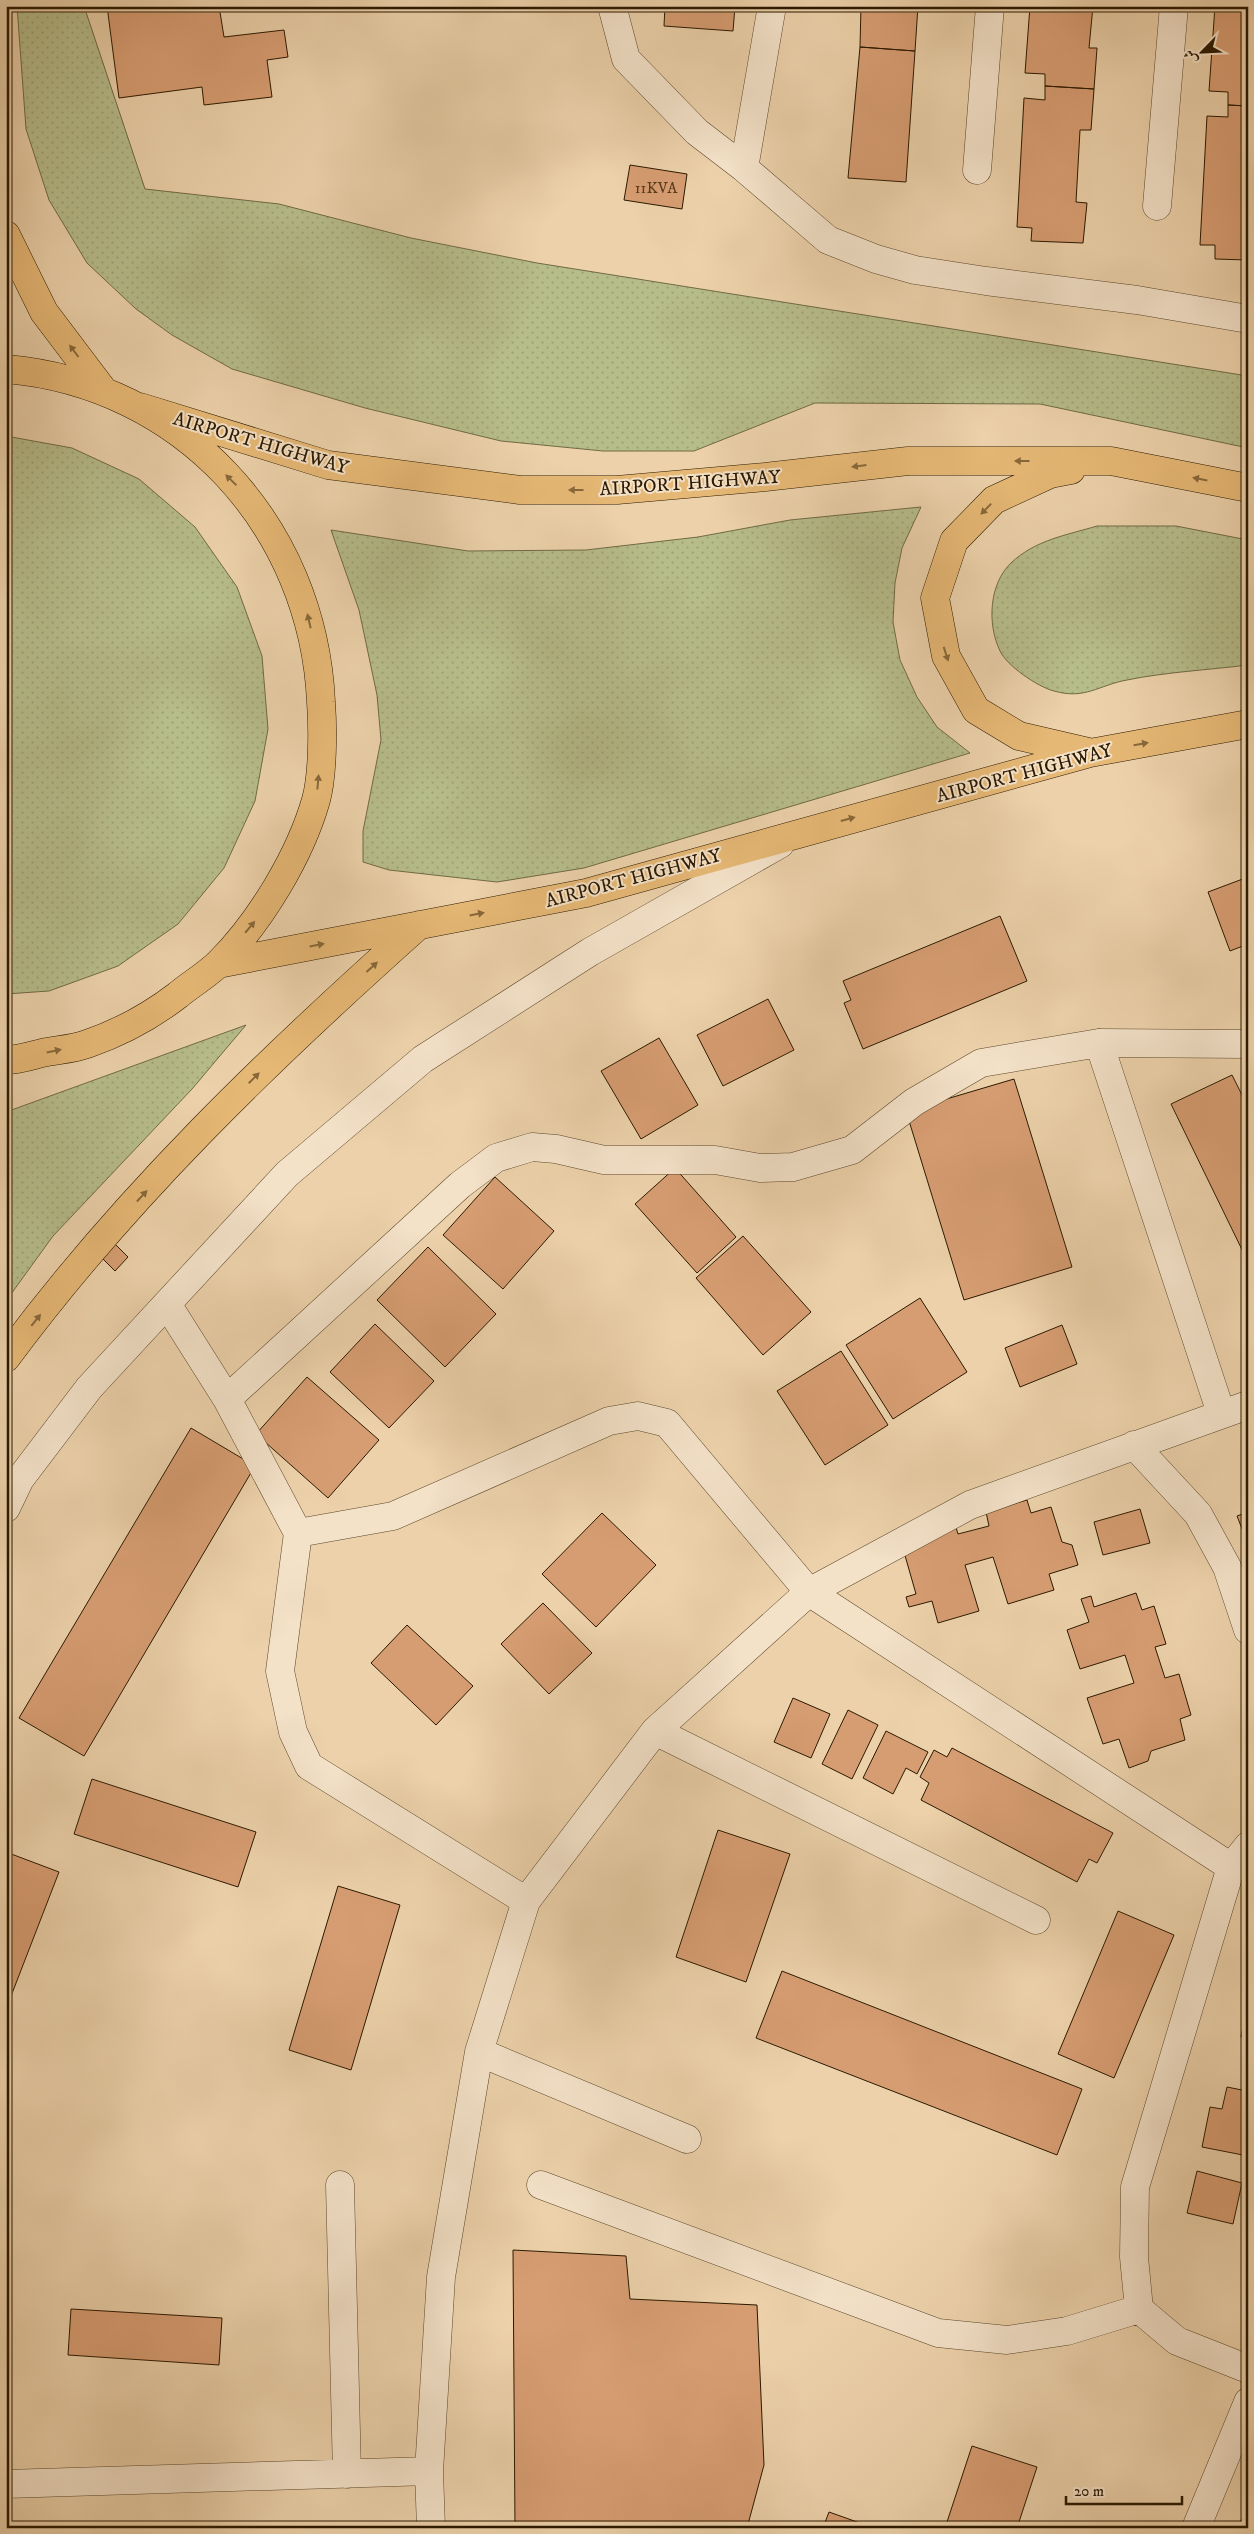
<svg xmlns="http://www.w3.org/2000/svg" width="1254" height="2534" font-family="'IM FELL DW Pica',Amiri,serif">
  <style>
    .grass { fill: url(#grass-dots); stroke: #706a45 }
    .building { fill: #d79d72; stroke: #2b1900 }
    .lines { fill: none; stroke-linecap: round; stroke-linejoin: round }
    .minor-casing { stroke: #5b472a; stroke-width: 29 }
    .highway-casing { stroke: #2b1900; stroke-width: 29 }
    .minor { stroke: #f3e1c8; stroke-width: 28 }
    .highway { stroke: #e6b875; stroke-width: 28 }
    .oneway { fill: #88683a }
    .labels { text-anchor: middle; stroke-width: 4; stroke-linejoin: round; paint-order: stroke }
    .number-label { font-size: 16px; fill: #563a1c }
    .street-label { font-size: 19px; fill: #2b1900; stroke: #f3e1c8 }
  </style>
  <defs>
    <pattern id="grass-dots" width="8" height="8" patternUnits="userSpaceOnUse" patternTransform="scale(1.25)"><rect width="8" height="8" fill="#b6bc8a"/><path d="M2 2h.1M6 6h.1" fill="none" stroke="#9da175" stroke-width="1.8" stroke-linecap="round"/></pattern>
  </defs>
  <rect width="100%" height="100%" fill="#ecd1aa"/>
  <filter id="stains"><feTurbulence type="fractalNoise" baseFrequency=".004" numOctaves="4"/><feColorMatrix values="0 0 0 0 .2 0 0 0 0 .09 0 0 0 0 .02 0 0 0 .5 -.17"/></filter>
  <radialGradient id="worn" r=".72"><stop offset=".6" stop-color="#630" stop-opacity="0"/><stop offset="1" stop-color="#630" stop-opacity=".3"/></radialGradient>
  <path class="grass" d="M 17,6 L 84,6 L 145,189 L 279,204 L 411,238 L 537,263 L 1248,376 L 1248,448 L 1040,404 L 815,403 L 694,451 L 603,451 L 501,441 L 365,408 L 232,369 L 172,335 L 136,309 L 87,263 L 49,200 L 26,129 Z
    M 6,436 L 72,448 L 139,479 L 195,527 L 237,587 L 262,656 L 268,729 L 255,801 L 224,868 L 178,924 L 118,966 L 49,991 L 6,994 Z
    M 921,507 L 902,548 L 895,583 L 893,622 L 900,660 L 917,697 L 937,727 L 970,753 L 584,868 L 497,882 L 389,870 L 363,862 L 363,831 L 381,740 L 377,695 L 359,610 L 331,530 L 468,551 L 586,550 L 698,537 L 790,520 Z
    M 1097,526 L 1176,526 L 1248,540 L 1248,665 C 1208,670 1166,672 1127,680 C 1099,685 1085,700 1054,691 C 1038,687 1007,666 1000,651 C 987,624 989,584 1011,563 C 1035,540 1067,535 1097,526 Z
    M 246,1025 L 192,1089 L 53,1236 L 6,1301 L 6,1112 Z"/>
  <path class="building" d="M 107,6 L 219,6 L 224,37 L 284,30 L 288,57 L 267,60 L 272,97 L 204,105 L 202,87 L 119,98 Z
    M 665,6 L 735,6 L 733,31 L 664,26 Z
    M 861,6 L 918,6 L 915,51 L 860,47 Z
    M 1030,6 L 1093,6 L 1089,48 L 1097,48 L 1094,89 L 1045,86 L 1045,74 L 1025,73 Z
    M 1215,6 L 1248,6 L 1248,106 L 1228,105 L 1228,92 L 1209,91 Z
    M 860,47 L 915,51 L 906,182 L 848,178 Z
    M 1045,86 L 1094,89 L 1091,130 L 1080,130 L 1076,202 L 1087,203 L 1083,243 L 1031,241 L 1032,228 L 1017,227 L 1024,98 L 1045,100 Z
    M 1228,105 L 1248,106 L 1248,260 L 1215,259 L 1215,245 L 1200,245 L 1207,116 L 1228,117 Z
    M 630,165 L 687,174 L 682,209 L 624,200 Z
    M 1248,877 L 1248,944 L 1230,951 L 1208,892 Z
    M 1000,916 L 1027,981 L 863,1049 L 844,1003 L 851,1000 L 843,981 Z
    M 768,999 L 794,1050 L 723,1086 L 697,1035 Z
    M 659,1038 L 698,1105 L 641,1139 L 601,1071 Z
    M 1232,1075 L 1248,1107 L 1248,1262 L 1171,1104 Z
    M 1014,1079 L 1072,1267 L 964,1300 L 906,1111 Z
    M 675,1168 L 736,1237 L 697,1273 L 635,1204 Z
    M 495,1177 L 554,1231 L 503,1289 L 443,1235 Z
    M 743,1236 L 811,1312 L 763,1355 L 696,1278 Z
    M 114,1243 L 128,1257 L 115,1271 L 101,1257 Z
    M 428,1247 L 496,1314 L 445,1367 L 377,1300 Z
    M 920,1298 L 967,1372 L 893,1419 L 846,1345 Z
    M 375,1324 L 434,1381 L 389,1428 L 330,1372 Z
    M 1062,1325 L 1077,1364 L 1020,1387 L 1005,1348 Z
    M 841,1351 L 888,1425 L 825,1465 L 777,1391 Z
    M 307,1377 L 379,1440 L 328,1498 L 256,1434 Z
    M 191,1428 L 255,1466 L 84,1756 L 19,1718 Z
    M 1027,1500 L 1031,1513 L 1051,1507 L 1062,1542 L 1072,1545 L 1078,1565 L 1049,1574 L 1054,1590 L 1008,1604 L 993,1557 L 965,1565 L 979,1611 L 938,1623 L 932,1601 L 909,1607 L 906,1597 L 916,1594 L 904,1552 L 955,1524 L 958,1534 L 989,1526 L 986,1512 Z
    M 1140,1509 L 1150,1543 L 1103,1555 L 1094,1522 Z
    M 1248,1512 L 1248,1538 L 1246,1539 L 1237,1516 Z
    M 602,1513 L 656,1565 L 596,1627 L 542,1574 Z
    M 1136,1593 L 1142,1610 L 1154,1606 L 1166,1644 L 1155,1647 L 1165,1678 L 1179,1674 L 1191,1715 L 1180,1719 L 1185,1740 L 1151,1751 L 1148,1761 L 1129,1768 L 1119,1739 L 1103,1744 L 1087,1698 L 1134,1683 L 1125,1655 L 1080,1669 L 1067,1630 L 1089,1622 L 1081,1599 L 1091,1596 L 1094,1607 Z
    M 543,1603 L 592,1653 L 549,1694 L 501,1644 Z
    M 407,1625 L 473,1686 L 436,1725 L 371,1663 Z
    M 793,1698 L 830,1714 L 811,1758 L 774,1742 Z
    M 848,1710 L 878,1725 L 852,1779 L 822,1764 Z
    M 886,1731 L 928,1752 L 917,1774 L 906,1768 L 893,1794 L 863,1778 Z
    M 952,1748 L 1113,1833 L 1097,1863 L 1089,1859 L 1077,1882 L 921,1800 L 929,1783 L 920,1777 L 934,1750 L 947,1757 Z
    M 92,1779 L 256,1832 L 238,1887 L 74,1834 Z
    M 718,1830 L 790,1854 L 746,1982 L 676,1957 Z
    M 6,1852 L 59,1872 L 6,2009 Z
    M 338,1886 L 400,1905 L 351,2070 L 289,2050 Z
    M 1118,1911 L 1174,1935 L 1114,2078 L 1058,2054 Z
    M 782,1971 L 1082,2089 L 1057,2155 L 756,2038 Z
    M 1247,2005 L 1248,2005 L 1248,2038 L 1241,2037 Z
    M 1248,2061 L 1248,2156 L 1202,2147 L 1210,2107 L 1222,2109 L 1227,2087 L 1242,2090 Z
    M 1197,2171 L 1242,2183 L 1233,2224 L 1187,2213 Z
    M 513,2250 L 626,2256 L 630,2299 L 757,2305 L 764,2465 L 747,2528 L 515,2528 Z
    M 71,2309 L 222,2318 L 219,2365 L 68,2355 Z
    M 972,2446 L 1037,2467 L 1017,2528 L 945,2528 Z
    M 1248,2506 L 1248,2528 L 1238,2528 Z
    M 829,2512 L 874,2528 L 823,2528 Z
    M 267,2524 L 267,2528 L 87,2528 L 87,2526 Z"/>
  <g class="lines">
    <g class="minor-casing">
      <path id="minor" d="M 612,6 L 626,59 L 697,132 L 744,168 L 828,240 L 876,259 L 915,270 L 986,281 L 1137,300 L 1248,319
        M 744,168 L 772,6
        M 977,170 L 990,6
        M 1157,206 L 1174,6
        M 1099,1043 L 1248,1044
        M 167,1304 L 227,1399 L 298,1533 L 280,1671 L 293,1732 L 309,1766 L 526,1901
        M 227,1399 L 460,1185 L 496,1158 L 532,1147 L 556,1149 L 604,1160 L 715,1160 L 760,1168 L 793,1167 L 852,1150 L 914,1102 L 981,1063 L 1099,1043 L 1221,1413
        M 1134,1445 L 1198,1514 L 1227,1567 L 1248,1630
        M 6,1508 L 20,1479 L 89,1388 L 287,1174 L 423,1059 L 590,952 L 780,844
        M 298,1533 L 393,1516 L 609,1421 L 638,1416 L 667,1423 L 809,1592 L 1231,1867
        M 655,1731 L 1036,1920
        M 1248,1846 L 1231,1867 L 1135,2187 L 1134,2257 L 1139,2309 L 1177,2341 L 1248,2369
        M 479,2052 L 687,2139
        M 340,2185 L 347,2474
        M 541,2185 L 938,2333 L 1007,2340 L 1067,2331 L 1139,2309
        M 6,2484 L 429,2471
        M 431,2528 L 429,2471 L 441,2277 L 479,2052 L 526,1901 L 655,1731 L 809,1592 L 970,1505 L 1248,1405
        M 1196,2528 L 1248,2402"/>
    </g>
    <g class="highway-casing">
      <path id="highway" d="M 6,235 L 44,312 L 103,390
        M 6,369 C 183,384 313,526 321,702 C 323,728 323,775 316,800 C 300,856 260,922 219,963 C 207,975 191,984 178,995 C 152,1015 119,1033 87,1044 C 73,1049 57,1050 42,1053 C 30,1056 18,1060 6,1060
        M 140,407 L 328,465 L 520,490 L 617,490 L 765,477 L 908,461 L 1111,461 L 1248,488
        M 1071,470 L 1050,474 L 994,500 L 954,541 L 935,598 L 946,656 L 976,710 L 1019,736 L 1088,752
        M 218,964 L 586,893 L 1090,753 L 1248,724
        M 6,1358 C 125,1197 270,1058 419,925"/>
    </g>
    <use href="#minor" class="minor"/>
    <use href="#highway" class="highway"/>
  </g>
  <defs><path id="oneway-solid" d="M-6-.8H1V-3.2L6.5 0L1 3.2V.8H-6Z" transform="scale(1.25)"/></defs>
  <g class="oneway">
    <use href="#oneway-solid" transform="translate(74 351) rotate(-127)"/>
    <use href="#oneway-solid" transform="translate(1022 461) rotate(-180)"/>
    <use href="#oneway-solid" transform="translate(859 466) rotate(173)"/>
    <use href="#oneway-solid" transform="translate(1200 479) rotate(-169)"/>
    <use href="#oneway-solid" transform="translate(231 480) rotate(-136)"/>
    <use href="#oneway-solid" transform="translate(576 490) rotate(180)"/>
    <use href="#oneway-solid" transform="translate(986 509) rotate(134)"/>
    <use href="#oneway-solid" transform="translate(309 621) rotate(-103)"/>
    <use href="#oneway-solid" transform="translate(946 654) rotate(72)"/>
    <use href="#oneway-solid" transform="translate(1141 744) rotate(-10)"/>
    <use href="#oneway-solid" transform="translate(318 782) rotate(-85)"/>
    <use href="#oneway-solid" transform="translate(848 819) rotate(-15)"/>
    <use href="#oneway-solid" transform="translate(477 914) rotate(-11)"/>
    <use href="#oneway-solid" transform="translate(250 927) rotate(-50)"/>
    <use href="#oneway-solid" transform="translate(317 945) rotate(-11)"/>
    <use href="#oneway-solid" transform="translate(372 967) rotate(-42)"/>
    <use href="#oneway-solid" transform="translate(54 1051) rotate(-12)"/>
    <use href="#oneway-solid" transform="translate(254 1078) rotate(-45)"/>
    <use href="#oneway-solid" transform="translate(142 1196) rotate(-47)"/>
    <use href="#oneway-solid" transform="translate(36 1320) rotate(-51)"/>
  </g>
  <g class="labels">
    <g class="number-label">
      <text x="656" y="193">11KVA</text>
    </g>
    <g class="street-label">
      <text transform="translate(261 442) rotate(16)" y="7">AIRPORT HIGHWAY</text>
      <text transform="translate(690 482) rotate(-4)" y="7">AIRPORT HIGHWAY</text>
      <text transform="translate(1024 772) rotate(-15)" y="7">AIRPORT HIGHWAY</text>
      <text transform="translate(633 877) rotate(-15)" y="7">AIRPORT HIGHWAY</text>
    </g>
  </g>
  <rect width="1254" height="2534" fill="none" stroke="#ecd1aa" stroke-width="25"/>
  <rect x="8" y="8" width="1239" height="2519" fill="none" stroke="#2b1900" stroke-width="2.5"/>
  <rect x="12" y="12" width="1229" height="2509" fill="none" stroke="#2b1900"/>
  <g transform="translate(1202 52) rotate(246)" stroke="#f3e1c8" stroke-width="4" paint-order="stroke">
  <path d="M0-4L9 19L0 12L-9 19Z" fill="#2b1900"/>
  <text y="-8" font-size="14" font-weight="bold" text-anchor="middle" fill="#2b1900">ش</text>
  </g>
  <path d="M1066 2496v8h116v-8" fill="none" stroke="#2b1900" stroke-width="2.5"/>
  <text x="1074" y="2496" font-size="15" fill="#2b1900" stroke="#f3e1c8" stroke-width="4" paint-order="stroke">20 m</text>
  <rect width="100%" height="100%" filter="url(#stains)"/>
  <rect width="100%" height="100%" fill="url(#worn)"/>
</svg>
